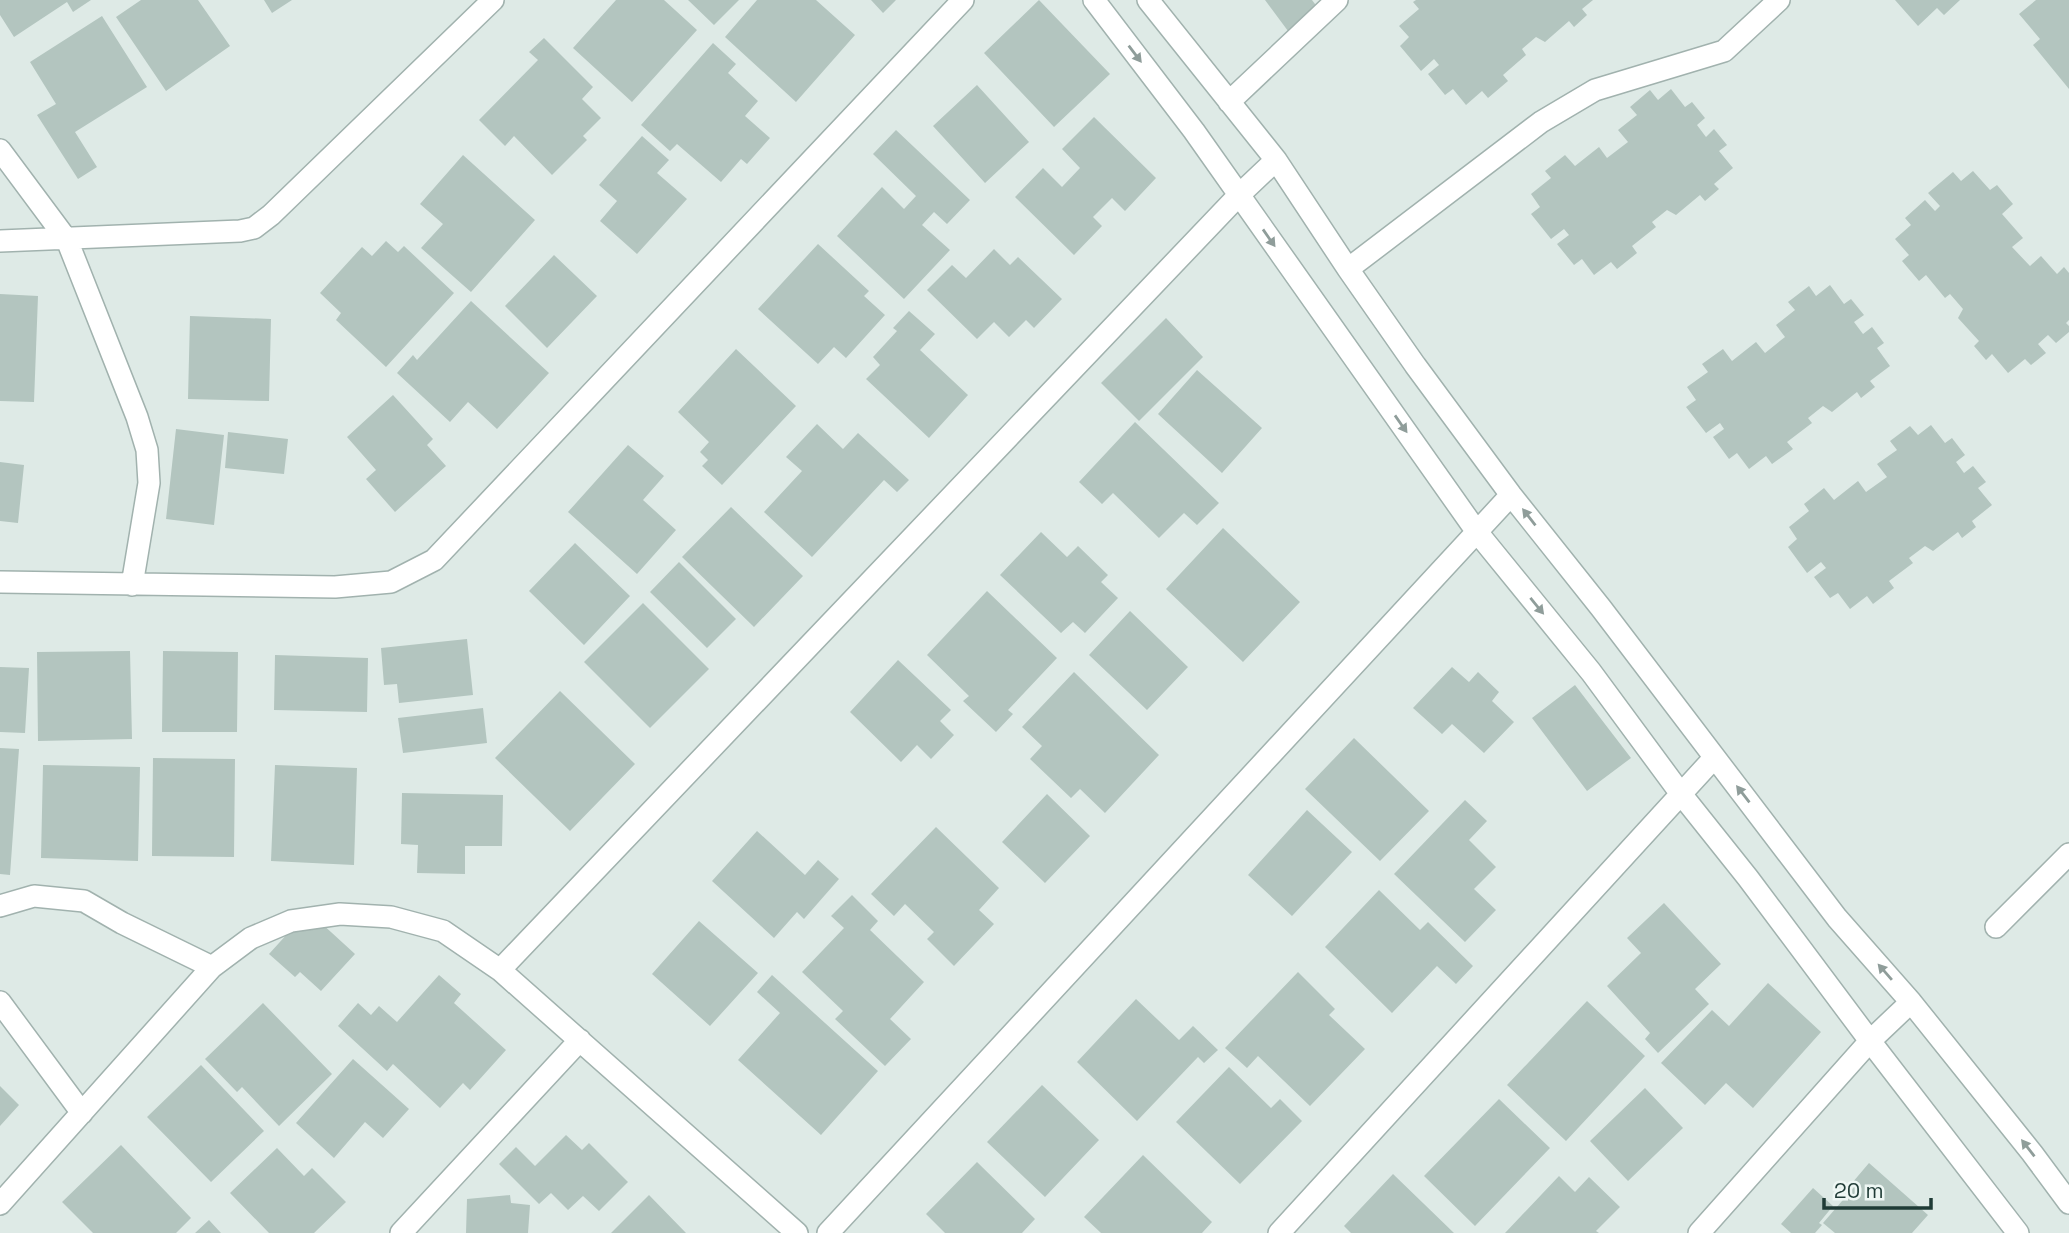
<svg xmlns="http://www.w3.org/2000/svg" width="2069" height="1233" font-family="'Space Grotesk',sans-serif">
  <style>
    .building { fill: #b3c5bf }
    .lines { fill: none; stroke-linecap: round; stroke-linejoin: round }
    .minor-casing { stroke: #a1b2ae; stroke-width: 24 }
    .minor { stroke: #fff; stroke-width: 21 }
    .oneway { fill: #8f9d9a }
  </style>
  <rect width="100%" height="100%" fill="#deeae6"/>
  <path class="building" d="M 0,0 L 91,0 L 73,12 L 67,2 L 14,37 L 0,15 Z
    M 141,0 L 198,0 L 230,46 L 166,91 L 116,17 Z
    M 264,0 L 292,0 L 272,13 Z
    M 616,0 L 664,0 L 697,30 L 632,102 L 573,48 Z
    M 688,0 L 739,0 L 714,25 Z
    M 757,0 L 816,0 L 855,35 L 796,102 L 725,37 Z
    M 871,0 L 896,0 L 883,13 Z
    M 1039,0 L 1110,74 L 1054,127 L 984,53 Z
    M 1265,0 L 1312,0 L 1318,8 L 1288,31 Z
    M 1416,0 L 1593,0 L 1582,9 L 1587,15 L 1574,27 L 1569,21 L 1545,42 L 1536,37 L 1522,49 L 1526,55 L 1503,75 L 1508,81 L 1488,98 L 1482,91 L 1466,105 L 1453,89 L 1445,95 L 1428,74 L 1439,65 L 1434,59 L 1421,71 L 1400,46 L 1409,37 L 1399,26 L 1419,9 L 1413,2 Z
    M 1895,0 L 1960,0 L 1944,15 L 1937,8 L 1918,26 Z
    M 2036,0 L 2069,0 L 2069,89 L 2033,45 L 2040,39 L 2019,14 Z
    M 102,16 L 147,87 L 75,132 L 97,167 L 78,179 L 37,115 L 56,104 L 30,62 Z
    M 544,38 L 593,87 L 582,99 L 601,118 L 583,136 L 587,140 L 552,175 L 514,136 L 505,146 L 479,120 L 538,60 L 529,52 Z
    M 713,43 L 736,64 L 728,73 L 758,101 L 745,116 L 770,138 L 747,164 L 741,159 L 721,182 L 677,144 L 670,151 L 641,125 Z
    M 977,85 L 1029,142 L 985,183 L 933,126 Z
    M 1671,89 L 1685,107 L 1692,102 L 1705,118 L 1697,125 L 1706,137 L 1714,129 L 1727,145 L 1719,151 L 1733,168 L 1714,184 L 1719,189 L 1705,201 L 1700,195 L 1676,215 L 1667,210 L 1652,222 L 1656,227 L 1632,246 L 1637,253 L 1617,269 L 1611,262 L 1594,275 L 1582,259 L 1574,265 L 1557,244 L 1569,235 L 1564,229 L 1551,239 L 1531,214 L 1540,207 L 1531,194 L 1551,178 L 1545,171 L 1565,155 L 1575,166 L 1599,147 L 1607,158 L 1628,142 L 1618,130 L 1637,115 L 1630,107 L 1650,90 L 1658,100 Z
    M 1094,117 L 1156,178 L 1125,211 L 1112,198 L 1093,217 L 1102,226 L 1074,255 L 1015,197 L 1043,168 L 1062,187 L 1080,168 L 1062,149 Z
    M 896,130 L 970,200 L 947,224 L 934,212 L 922,225 L 950,250 L 904,299 L 837,236 L 882,187 L 904,209 L 916,196 L 873,154 Z
    M 642,136 L 669,160 L 657,173 L 687,199 L 637,254 L 600,221 L 617,201 L 599,185 Z
    M 463,155 L 535,220 L 471,292 L 421,248 L 443,224 L 420,204 Z
    M 1973,171 L 1990,190 L 1997,185 L 2013,204 L 2002,214 L 2023,238 L 2012,247 L 2030,266 L 2041,256 L 2057,274 L 2064,267 L 2069,273 L 2069,320 L 2066,323 L 2069,326 L 2069,332 L 2056,343 L 2048,335 L 2038,344 L 2046,353 L 2031,365 L 2025,359 L 2008,373 L 1992,354 L 1986,360 L 1974,346 L 1979,341 L 1958,318 L 1963,309 L 1950,294 L 1945,298 L 1926,275 L 1919,281 L 1902,261 L 1909,255 L 1895,239 L 1911,225 L 1905,218 L 1925,200 L 1935,211 L 1940,206 L 1928,193 L 1953,172 L 1961,181 Z
    M 386,241 L 398,252 L 404,246 L 454,293 L 386,367 L 336,320 L 341,313 L 320,293 L 362,247 L 372,256 Z
    M 818,244 L 869,291 L 864,296 L 885,315 L 846,358 L 834,347 L 818,364 L 758,309 Z
    M 994,249 L 1010,265 L 1018,257 L 1062,299 L 1034,328 L 1026,320 L 1009,337 L 994,322 L 977,339 L 927,290 L 952,265 L 966,278 Z
    M 554,255 L 597,296 L 547,348 L 505,306 Z
    M 1830,285 L 1844,304 L 1851,299 L 1864,315 L 1854,322 L 1863,334 L 1872,327 L 1884,343 L 1877,348 L 1890,366 L 1870,381 L 1875,387 L 1861,398 L 1857,392 L 1832,412 L 1823,406 L 1808,418 L 1812,423 L 1787,442 L 1793,449 L 1772,464 L 1766,456 L 1749,469 L 1737,453 L 1729,459 L 1713,437 L 1724,429 L 1720,423 L 1706,433 L 1686,407 L 1696,400 L 1687,387 L 1708,372 L 1702,364 L 1723,349 L 1732,361 L 1756,342 L 1765,353 L 1785,337 L 1776,325 L 1795,310 L 1788,302 L 1809,286 L 1816,296 Z
    M 0,294 L 38,296 L 34,402 L 0,401 Z
    M 471,301 L 549,373 L 497,429 L 468,402 L 450,422 L 397,373 L 413,355 L 417,360 Z
    M 909,311 L 935,334 L 920,350 L 968,395 L 929,438 L 866,379 L 880,365 L 873,357 L 897,331 L 893,328 Z
    M 190,316 L 271,319 L 269,401 L 188,399 Z
    M 1166,318 L 1203,357 L 1139,421 L 1101,383 Z
    M 736,349 L 796,406 L 722,485 L 702,466 L 708,460 L 700,452 L 709,442 L 678,412 Z
    M 1197,370 L 1262,428 L 1222,473 L 1158,414 Z
    M 393,395 L 433,439 L 427,445 L 446,466 L 395,512 L 366,479 L 376,470 L 347,437 Z
    M 1135,422 L 1219,503 L 1197,525 L 1184,513 L 1159,538 L 1113,493 L 1102,504 L 1079,482 Z
    M 817,424 L 843,449 L 858,433 L 909,480 L 897,492 L 884,480 L 812,557 L 764,512 L 802,471 L 786,457 Z
    M 1931,425 L 1945,443 L 1952,438 L 1965,455 L 1956,462 L 1964,473 L 1973,466 L 1986,482 L 1978,488 L 1992,505 L 1972,521 L 1976,527 L 1962,538 L 1958,532 L 1933,551 L 1925,546 L 1909,558 L 1913,563 L 1889,581 L 1894,588 L 1873,604 L 1867,596 L 1850,609 L 1838,593 L 1830,598 L 1814,577 L 1826,568 L 1821,562 L 1807,573 L 1788,547 L 1797,539 L 1789,527 L 1809,511 L 1804,504 L 1824,488 L 1834,500 L 1858,481 L 1866,492 L 1887,477 L 1877,464 L 1897,450 L 1890,441 L 1910,426 L 1918,435 Z
    M 176,429 L 224,435 L 214,525 L 166,519 Z
    M 228,432 L 288,439 L 284,474 L 225,468 Z
    M 628,445 L 664,476 L 643,500 L 676,530 L 637,574 L 568,512 Z
    M 0,462 L 24,465 L 18,523 L 0,521 Z
    M 731,507 L 803,576 L 754,627 L 682,557 Z
    M 1223,528 L 1300,602 L 1243,662 L 1166,589 Z
    M 1041,532 L 1067,557 L 1078,546 L 1108,575 L 1101,582 L 1118,598 L 1085,633 L 1073,622 L 1061,633 L 1000,575 Z
    M 575,543 L 630,596 L 584,645 L 529,591 Z
    M 679,562 L 736,619 L 707,648 L 650,592 Z
    M 987,591 L 1057,658 L 1008,710 L 1013,714 L 996,732 L 963,701 L 969,696 L 927,655 Z
    M 643,603 L 709,669 L 650,728 L 584,662 Z
    M 1130,611 L 1188,667 L 1147,710 L 1089,655 Z
    M 467,639 L 473,695 L 399,703 L 397,684 L 384,685 L 381,648 Z
    M 130,651 L 132,739 L 38,741 L 37,652 Z
    M 163,651 L 238,652 L 237,732 L 162,732 Z
    M 275,655 L 368,658 L 367,712 L 274,710 Z
    M 898,660 L 951,710 L 940,721 L 954,735 L 931,759 L 917,745 L 901,762 L 850,712 Z
    M 0,667 L 29,668 L 25,733 L 0,732 Z
    M 1452,667 L 1469,682 L 1478,672 L 1499,692 L 1492,701 L 1514,722 L 1484,753 L 1452,724 L 1442,734 L 1413,708 Z
    M 1074,672 L 1159,755 L 1105,813 L 1080,789 L 1071,798 L 1030,759 L 1042,746 L 1022,727 Z
    M 1575,685 L 1631,758 L 1587,791 L 1532,718 Z
    M 560,691 L 635,764 L 570,831 L 495,758 Z
    M 483,708 L 487,743 L 403,753 L 398,718 Z
    M 1354,738 L 1429,811 L 1380,861 L 1305,789 Z
    M 0,748 L 19,749 L 10,875 L 0,874 Z
    M 153,758 L 235,759 L 234,857 L 152,856 Z
    M 43,765 L 140,767 L 138,861 L 41,858 Z
    M 275,765 L 357,768 L 354,865 L 271,861 Z
    M 402,793 L 503,795 L 502,846 L 465,846 L 465,874 L 417,873 L 418,845 L 401,844 Z
    M 1047,794 L 1090,836 L 1045,883 L 1002,842 Z
    M 1465,800 L 1487,821 L 1469,840 L 1496,867 L 1474,889 L 1496,910 L 1465,942 L 1394,874 Z
    M 1307,810 L 1352,852 L 1292,916 L 1248,875 Z
    M 936,827 L 999,888 L 979,910 L 994,924 L 954,966 L 927,939 L 934,932 L 905,904 L 894,916 L 871,894 Z
    M 757,831 L 805,875 L 818,860 L 839,879 L 804,919 L 797,912 L 774,938 L 712,881 Z
    M 1379,890 L 1420,930 L 1428,922 L 1473,966 L 1456,984 L 1437,966 L 1392,1013 L 1325,947 Z
    M 852,895 L 878,921 L 870,930 L 924,982 L 890,1019 L 911,1039 L 885,1066 L 835,1019 L 843,1011 L 802,972 L 844,928 L 831,916 Z
    M 1664,903 L 1721,964 L 1695,989 L 1709,1004 L 1658,1053 L 1645,1039 L 1650,1033 L 1607,986 L 1641,953 L 1627,938 Z
    M 308,911 L 355,954 L 321,991 L 300,972 L 295,977 L 269,954 Z
    M 699,921 L 758,973 L 710,1026 L 652,974 Z
    M 1298,972 L 1335,1009 L 1329,1015 L 1365,1049 L 1310,1106 L 1258,1056 L 1247,1068 L 1225,1048 Z
    M 439,975 L 461,994 L 454,1003 L 506,1050 L 470,1090 L 463,1083 L 440,1108 L 393,1064 L 387,1071 L 338,1026 L 358,1003 L 371,1015 L 379,1006 L 397,1022 Z
    M 772,975 L 878,1071 L 821,1135 L 738,1060 L 780,1013 L 757,992 Z
    M 1768,983 L 1821,1032 L 1753,1108 L 1726,1083 L 1705,1105 L 1661,1063 L 1712,1010 L 1729,1026 Z
    M 1136,999 L 1179,1040 L 1193,1026 L 1218,1050 L 1204,1063 L 1198,1057 L 1137,1121 L 1077,1062 Z
    M 1587,1001 L 1645,1056 L 1566,1141 L 1507,1085 Z
    M 263,1003 L 332,1074 L 279,1126 L 242,1087 L 237,1092 L 205,1059 Z
    M 353,1059 L 409,1109 L 383,1138 L 365,1122 L 334,1158 L 296,1123 Z
    M 201,1065 L 264,1131 L 211,1182 L 147,1117 Z
    M 1229,1067 L 1271,1108 L 1280,1099 L 1302,1121 L 1240,1184 L 1176,1122 Z
    M 1042,1085 L 1099,1140 L 1045,1197 L 987,1142 Z
    M 0,1086 L 19,1105 L 0,1126 Z
    M 1645,1088 L 1683,1128 L 1628,1181 L 1590,1141 Z
    M 1499,1099 L 1550,1148 L 1475,1226 L 1424,1176 Z
    M 566,1135 L 582,1150 L 589,1143 L 628,1182 L 599,1211 L 583,1196 L 568,1210 L 551,1193 L 539,1204 L 499,1164 L 516,1147 L 535,1166 Z
    M 121,1145 L 191,1218 L 176,1233 L 93,1233 L 62,1202 Z
    M 277,1148 L 304,1176 L 312,1168 L 346,1202 L 314,1233 L 269,1233 L 230,1193 Z
    M 1143,1155 L 1212,1222 L 1202,1233 L 1101,1233 L 1084,1217 Z
    M 977,1162 L 1035,1219 L 1022,1233 L 945,1233 L 926,1214 Z
    M 1869,1163 L 1928,1215 L 1912,1233 L 1835,1233 L 1823,1223 L 1855,1186 L 1852,1183 Z
    M 1393,1174 L 1454,1233 L 1351,1233 L 1344,1226 Z
    M 1559,1176 L 1575,1192 L 1589,1177 L 1620,1207 L 1596,1231 L 1599,1233 L 1505,1233 Z
    M 1813,1188 L 1833,1206 L 1819,1223 L 1822,1225 L 1815,1233 L 1791,1233 L 1781,1224 Z
    M 510,1195 L 511,1203 L 530,1205 L 528,1233 L 466,1233 L 467,1199 Z
    M 649,1195 L 686,1233 L 611,1233 Z
    M 209,1220 L 221,1233 L 195,1233 Z"/>
  <g class="lines">
    <g class="minor-casing">
      <path id="minor" d="M 1094,0 L 1194,131 L 1477,532 L 1591,672 L 1681,794 L 1748,878 L 1870,1041 L 2018,1233
        M 1148,0 L 1276,160 L 1348,269 L 1415,365 L 1511,495 L 1601,608 L 1837,918 L 1911,1002 L 2032,1153 L 2069,1203
        M 1229,102 L 1337,0
        M 0,150 L 67,240 L 137,417 L 147,450 L 149,483 L 132,585
        M 0,241 L 240,231 L 254,228 L 271,215 L 493,0
        M 1348,269 L 1541,122 L 1595,90 L 1724,51 L 1779,0
        M 0,582 L 335,587 L 391,582 L 434,560 L 963,0
        M 0,906 L 34,896 L 84,901 L 122,923 L 212,967
        M 1996,927 L 2069,854
        M 500,970 L 1239,195 L 1276,160
        M 0,1002 L 82,1113
        M 0,1204 L 212,967 L 251,938 L 291,921 L 340,914 L 391,917 L 443,931 L 500,970 L 797,1233
        M 401,1233 L 580,1040
        M 828,1233 L 1511,495
        M 1279,1233 L 1714,758
        M 1699,1233 L 1870,1041 L 1911,1002"/>
    </g>
    <use href="#minor" class="minor"/>
  </g>
  <defs><path id="oneway-solid" d="M-6-.8H1V-3.2L6.5 0L1 3.2V.8H-6Z" transform="scale(1.75)"/></defs>
  <g class="oneway">
    <use href="#oneway-solid" transform="translate(1135 54) rotate(53)"/>
    <use href="#oneway-solid" transform="translate(1269 238) rotate(55)"/>
    <use href="#oneway-solid" transform="translate(1401 424) rotate(55)"/>
    <use href="#oneway-solid" transform="translate(1529 517) rotate(-128)"/>
    <use href="#oneway-solid" transform="translate(1537 606) rotate(51)"/>
    <use href="#oneway-solid" transform="translate(1743 794) rotate(-128)"/>
    <use href="#oneway-solid" transform="translate(1885 972) rotate(-131)"/>
    <use href="#oneway-solid" transform="translate(2028 1148) rotate(-128)"/>
  </g>
  <path d="M1824 1198v10h107v-10" fill="none" stroke="#1f3b36" stroke-width="3.5"/>
  <text x="1834" y="1198" font-size="21" fill="#1f3b36" stroke="#eef7f4" stroke-width="5" paint-order="stroke">20 m</text>
</svg>
